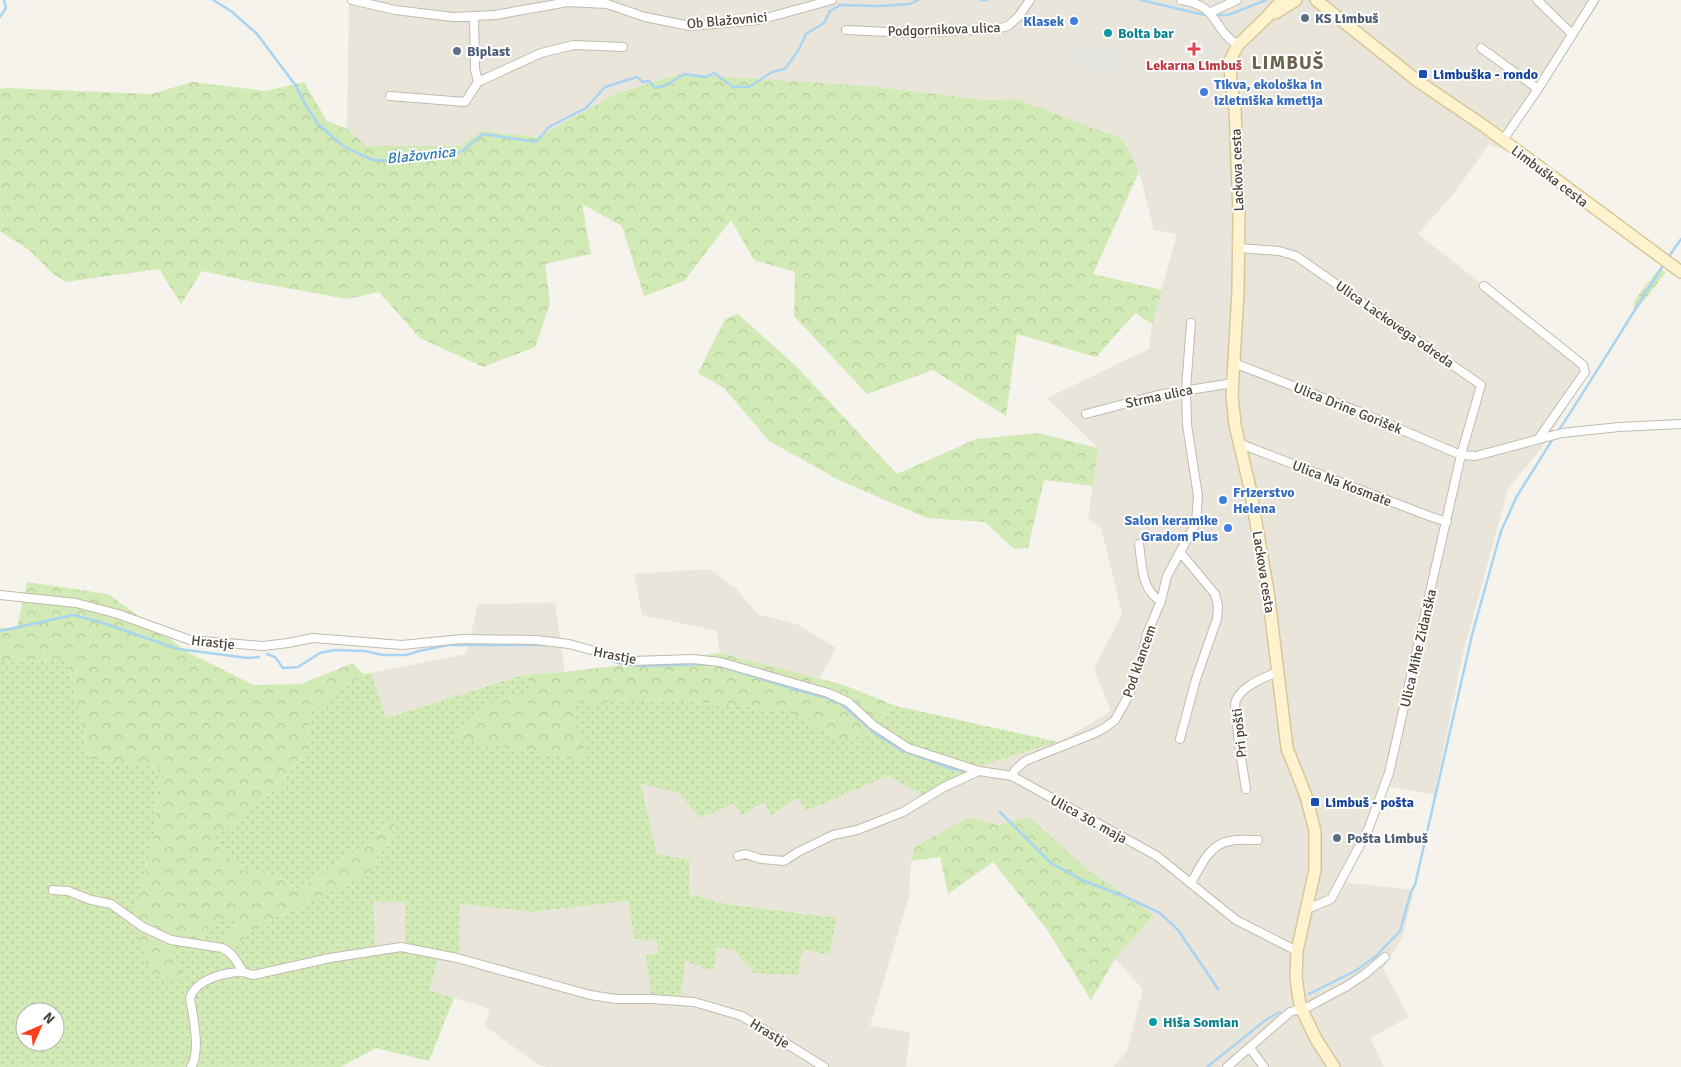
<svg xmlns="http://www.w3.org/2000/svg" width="1681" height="1067" font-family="Signika,sans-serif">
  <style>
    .residential { fill: #eae5da }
    .grass { fill: url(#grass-dots); fill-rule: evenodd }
    .forest { fill: url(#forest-crowns) }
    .wetland { fill: url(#wetland-marsh) }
    .parking { fill: #e5e3e0 }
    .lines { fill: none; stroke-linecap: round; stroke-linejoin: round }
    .stream { stroke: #a9d4f2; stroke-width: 2.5 }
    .street-casing { stroke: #c2bbae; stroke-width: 10 }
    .secondary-casing { stroke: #d6c79b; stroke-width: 14 }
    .street { stroke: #fff; stroke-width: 8 }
    .secondary { stroke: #fff3cd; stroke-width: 11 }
    .service-dot { fill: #5c6f8a; stroke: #fff; stroke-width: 2 }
    .shop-dot { fill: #3f7fe0; stroke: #fff; stroke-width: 2 }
    .culture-dot { fill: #0f9aa8; stroke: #fff; stroke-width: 2 }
    .health-dot { fill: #e0444e; stroke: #fff; stroke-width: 2 }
    .transit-dot { fill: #1a4fb4; stroke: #fff; stroke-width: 2 }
    .labels { text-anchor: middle; stroke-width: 4; stroke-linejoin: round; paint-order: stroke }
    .service-label { font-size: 14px; font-weight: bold; fill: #4e5e75; stroke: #fff; text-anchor: start }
    .street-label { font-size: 14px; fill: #4b4439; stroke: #fff }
    .shop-label { font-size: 14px; font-weight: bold; fill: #366cbe; stroke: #fff; text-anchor: end }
    .culture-label { font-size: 14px; font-weight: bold; fill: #0d838f; stroke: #fff; text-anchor: start }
    .health-label { font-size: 14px; font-weight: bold; fill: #be3a42; stroke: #fff }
    .transit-label { font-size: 14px; font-weight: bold; fill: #164399; stroke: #fff; text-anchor: start }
    .water-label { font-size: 15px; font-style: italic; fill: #2e7ab2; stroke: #fff }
    .district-label { font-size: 19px; font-weight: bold; letter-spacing: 1px; fill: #6e6250; stroke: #fff }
  </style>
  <defs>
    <pattern id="grass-dots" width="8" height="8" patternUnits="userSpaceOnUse" patternTransform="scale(1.25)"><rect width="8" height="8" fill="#d2eab5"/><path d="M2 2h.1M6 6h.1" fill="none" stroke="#b6ca9c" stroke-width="1.8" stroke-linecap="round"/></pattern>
    <pattern id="forest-crowns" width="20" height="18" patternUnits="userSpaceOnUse" patternTransform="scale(1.25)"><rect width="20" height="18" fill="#d2eab5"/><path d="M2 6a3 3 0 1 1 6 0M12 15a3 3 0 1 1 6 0" fill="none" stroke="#b6ca9c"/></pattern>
    <pattern id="wetland-marsh" width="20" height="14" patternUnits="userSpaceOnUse" patternTransform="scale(1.25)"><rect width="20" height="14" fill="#d2eab5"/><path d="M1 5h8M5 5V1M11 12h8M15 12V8" fill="none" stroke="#b6ca9c"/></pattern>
  </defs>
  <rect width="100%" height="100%" fill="#f6f3ec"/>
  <path class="residential" d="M 349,0 L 1601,0 L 1502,149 L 1489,144 L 1455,192 L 1418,234 L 1590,368 L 1543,446 L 1508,489 L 1463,654 L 1434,795 L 1387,786 L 1343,882 L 1414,890 L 1403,936 L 1383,969 L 1409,1017 L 1370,1038 L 1384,1067 L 1113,1067 L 1127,1051 L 1143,989 L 1115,959 L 1154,915 L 1087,869 L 1029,817 L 997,825 L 969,817 L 914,847 L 911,861 L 909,896 L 870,1026 L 910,1032 L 906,1067 L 546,1067 L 537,1064 L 485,1026 L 490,1009 L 429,990 L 439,957 L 376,953 L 373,902 L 405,902 L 459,955 L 460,904 L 532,912 L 629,901 L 657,939 L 658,954 L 646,954 L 685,960 L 717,947 L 735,950 L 753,973 L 808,914 L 726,904 L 688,894 L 690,860 L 657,854 L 641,783 L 680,793 L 699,818 L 735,803 L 742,815 L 764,802 L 771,816 L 799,798 L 807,811 L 888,776 L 925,795 L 977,767 L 1059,742 L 1111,711 L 1094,669 L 1122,614 L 1101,528 L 1088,518 L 1098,448 L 1047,398 L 1149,349 L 1152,324 L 1177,234 L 1154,230 L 1139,172 L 1016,99 L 986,100 L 879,87 L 618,93 L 538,137 L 483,131 L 460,146 L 367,146 L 347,129 Z
    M 709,569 L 736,588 L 757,614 L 797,624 L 836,648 L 819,679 L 720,653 L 717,631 L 642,615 L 634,574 Z
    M 555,603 L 565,672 L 523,675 L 385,718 L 371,673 L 466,654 L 478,604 Z"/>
  <path class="grass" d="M 68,661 L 90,759 L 159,767 L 155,830 L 133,919 L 187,983 L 169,946 L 202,939 L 204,926 L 238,914 L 236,931 L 222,936 L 237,945 L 259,925 L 291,911 L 375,869 L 377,855 L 392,839 L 395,817 L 365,845 L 298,889 L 271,873 L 240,870 L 212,840 L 282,784 L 307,747 L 310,713 L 363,674 L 371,673 L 386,718 L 523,675 L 534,686 L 486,706 L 586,760 L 573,703 L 671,700 L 783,710 L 848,744 L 896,706 L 1059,742 L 977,767 L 924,795 L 888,776 L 806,811 L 798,798 L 771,816 L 764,802 L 742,815 L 735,804 L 699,818 L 679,793 L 641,784 L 657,854 L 690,860 L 689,894 L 726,904 L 837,918 L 829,955 L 803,949 L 798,975 L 753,973 L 735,951 L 717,947 L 714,971 L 685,961 L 681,998 L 651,996 L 646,954 L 658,954 L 657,940 L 634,939 L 628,901 L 532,912 L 460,904 L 459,955 L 405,944 L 405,902 L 373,902 L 376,953 L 401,949 L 439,957 L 429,990 L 454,998 L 429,1061 L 376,1048 L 341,1067 L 0,1067 L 0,662 ZM 25,1012 L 55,1012 L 55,1042 L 25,1042 Z"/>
  <path class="forest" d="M 680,74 L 879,87 L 986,100 L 1016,99 L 1122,139 L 1139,172 L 1093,274 L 1162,290 L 1152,324 L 1135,313 L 1096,357 L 1017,334 L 1006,416 L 933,370 L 867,394 L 794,316 L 795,272 L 754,260 L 731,220 L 684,281 L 644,296 L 622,226 L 582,204 L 591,254 L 545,264 L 550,303 L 535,347 L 483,367 L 420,338 L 379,292 L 347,299 L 243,280 L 202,271 L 181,304 L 159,269 L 65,282 L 52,273 L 29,250 L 0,231 L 0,89 L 7,88 L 151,94 L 192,82 L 266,91 L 304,82 L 327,121 L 347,129 L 367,146 L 460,146 L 482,131 L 538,137 L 618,93 Z
    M 738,314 L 796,366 L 897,474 L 976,439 L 1038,433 L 1098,448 L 1093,486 L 1044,480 L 1028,548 L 1014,549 L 985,522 L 927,518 L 843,482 L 769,441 L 724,388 L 698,373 L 725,319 Z
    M 27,582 L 108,594 L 189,653 L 254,685 L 301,684 L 353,663 L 363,674 L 310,713 L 307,747 L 282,784 L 212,840 L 240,870 L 271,873 L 298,889 L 365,845 L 396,816 L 392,839 L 377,855 L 375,869 L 291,911 L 259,925 L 237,945 L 225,947 L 222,936 L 236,931 L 237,915 L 204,926 L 202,939 L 169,946 L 188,983 L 150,973 L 133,919 L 155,830 L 159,767 L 90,759 L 68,661 L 0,662 L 0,628 L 17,628 Z
    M 720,653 L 844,685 L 896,706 L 848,744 L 783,710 L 671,700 L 573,703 L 587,761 L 452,738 L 486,706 L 533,686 L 523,675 L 565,672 Z
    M 969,817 L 997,825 L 1029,817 L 1087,869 L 1154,915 L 1115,959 L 1091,1000 L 1046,928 L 993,862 L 948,894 L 940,857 L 911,861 L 914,847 Z"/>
  <path class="wetland" d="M 1660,268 L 1666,272 L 1636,311 L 1633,309 L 1636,299 L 1642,290 Z"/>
  <path class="parking" d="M 1203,33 L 1209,33 L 1212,72 L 1171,78 L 1169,70 L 1205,65 Z
    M 1067,45 L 1118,48 L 1117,73 L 1087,72 L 1087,63 L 1065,63 Z
    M 1246,517 L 1248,538 L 1235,539 L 1235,535 L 1237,534 L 1236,525 L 1233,525 L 1233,519 Z"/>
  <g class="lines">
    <path class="stream" d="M 213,0 L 231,11 L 257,34 L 296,86 L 305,104 L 318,124 L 342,145 L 357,153 L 373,160 L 393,161 L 406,157 L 413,158 L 421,154 L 461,152 L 483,134 L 536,142 L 549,127 L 586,108 L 605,87 L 637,77 L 643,82 L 649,81 L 655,88 L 667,85 L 684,74 L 706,77 L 714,73 L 733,87 L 749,87 L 772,72 L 785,69 L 798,51 L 806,34 L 824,23 L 830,11 L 840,5 L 879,6 L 910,4 L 918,0
      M 981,0 L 987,0
      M 1141,0 L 1200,14 L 1208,15
      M 1213,15 L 1228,15 L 1266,0
      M 0,17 L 6,8 L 4,0
      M 1668,258 L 1681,239
      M 1557,433 C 1594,377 1628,320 1664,264
      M 0,631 L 73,615 L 100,622 L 178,649 L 248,658 L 259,657
      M 267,654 L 275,657 L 283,668 L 298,667 L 320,653 L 334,650 L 365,651 L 383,655 L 406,655 L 419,651 L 448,645 L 546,645
      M 598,656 L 619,663 L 638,666 L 710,664
      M 716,665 L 794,689 L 827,698 L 840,703 L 876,734 L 901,750 L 953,769 L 966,771
      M 1000,812 L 1052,864 L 1084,881 L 1126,897 L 1160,913 L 1178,930 L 1218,989
      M 1309,994 L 1357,970 L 1376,956 L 1400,931 L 1411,892 L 1415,885 L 1472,635 L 1501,531 L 1517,496 L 1554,437
      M 1207,1067 L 1267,1019 L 1280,1012"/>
    <g class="street-casing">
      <path id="street" d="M 352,0 L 395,10 L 453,17 L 495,15 L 568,2 L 607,4 L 645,17 L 690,26 L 759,20 L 832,0
        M 1181,0 C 1220,6 1211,28 1238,45
        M 1537,0 L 1572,34
        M 1211,12 L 1237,0
        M 474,17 L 475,69 L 478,82
        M 846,30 L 909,33 L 996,29 L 1008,26 L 1018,17 L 1030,0
        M 1481,48 L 1538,89
        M 390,96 L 465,102 L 478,82 L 541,53 L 574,45 L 623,47
        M 1503,140 L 1538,89 L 1594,0
        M 1239,248 L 1279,251 L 1296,256 L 1481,385 L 1461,455 L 1389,773 L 1368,830 L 1331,899 L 1307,909
        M 1484,286 L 1583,365 L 1585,372 L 1539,438
        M 1234,363 L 1357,411 L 1461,455 L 1476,456 L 1562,433 L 1619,427 L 1681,424
        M 1086,414 L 1158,395 L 1233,383
        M 1238,443 L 1429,516 L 1447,522
        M 1139,544 C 1142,563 1141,591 1161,601
        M 1180,552 L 1215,594 L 1218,606 L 1217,619 L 1196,679 L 1180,739
        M 0,595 L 76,603 L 118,614 L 190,640 L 263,646 L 288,643 L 313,638 L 402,645 L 462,639 L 536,640 L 569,644 L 632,661 L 693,659 L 720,662 L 828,693 L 848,702 L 873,725 L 908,748 L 979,771 L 1012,776 L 1157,856 L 1236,920 L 1297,951
        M 1012,776 L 1015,770 L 1025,761 L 1095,733 L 1106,727 L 1115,720 L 1129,695 L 1140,664 L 1147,634 L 1161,601 L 1167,576 L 1196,523 L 1198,496 L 1187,425 L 1186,389 L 1191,323
        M 1246,789 L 1239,745 L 1235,704 C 1238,687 1264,678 1279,671
        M 738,856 L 745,854 L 761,859 L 784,861 L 798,852 L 833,835 L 857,830 L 903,812 L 944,787 L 979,771
        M 1191,883 C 1201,866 1209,844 1230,841 C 1239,839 1249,840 1258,840
        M 53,890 L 68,891 L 91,900 L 111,904 L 143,927 L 171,940 L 222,948 C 233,953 237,962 243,972 L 253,975 L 330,958 L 401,947 L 457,958 L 590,995 L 616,999 L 652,999 L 694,1002 L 742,1016 L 824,1067
        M 1250,1048 L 1264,1067
        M 191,1067 C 201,1052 193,1016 190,998 C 196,979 225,972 243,972
        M 1227,1067 L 1290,1012 L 1308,1007 L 1347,986 L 1365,974 L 1385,957"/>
    </g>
    <g class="secondary-casing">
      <path id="secondary" d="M 1282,0 L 1267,17 L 1238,45 L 1230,60 L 1231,82 L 1235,109 L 1239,215 L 1238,291 L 1232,395 L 1235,425 L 1250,488 L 1268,591 L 1287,748 L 1306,796 L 1315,831 L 1315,870 L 1297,951 L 1296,977 L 1299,999 L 1301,1008 L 1316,1039 L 1334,1067
        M 1316,0 L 1419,82 L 1484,126 L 1681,272
        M 1275,13 L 1296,0"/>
    </g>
    <use href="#street" class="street"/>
    <use href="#secondary" class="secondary"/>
  </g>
  <g class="service-dot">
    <circle cx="1305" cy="18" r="5"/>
    <circle cx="457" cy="51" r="5"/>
    <circle cx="1337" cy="838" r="5"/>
  </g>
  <g class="shop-dot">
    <circle cx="1074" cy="21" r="5"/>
    <circle cx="1204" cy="92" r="5"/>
    <circle cx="1223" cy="500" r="5"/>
    <circle cx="1228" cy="528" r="5"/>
  </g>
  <g class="culture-dot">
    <circle cx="1108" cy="33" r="5"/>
    <circle cx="1153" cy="1022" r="5"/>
  </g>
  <path class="health-dot" d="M1191.5 41.5h5v5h5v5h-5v5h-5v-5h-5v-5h5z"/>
  <g class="transit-dot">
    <rect x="1418" y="69" width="10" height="10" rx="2.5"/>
    <rect x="1310" y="797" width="10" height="10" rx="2.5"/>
  </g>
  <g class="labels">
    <g class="service-label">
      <text x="1315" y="23">KS Limbuš</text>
      <text x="467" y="56">Biplast</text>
      <text x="1347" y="843">Pošta Limbuš</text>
    </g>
    <g class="street-label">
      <text transform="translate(727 20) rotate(-5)" y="5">Ob Blažovnici</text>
      <text transform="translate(944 29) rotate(-2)" y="5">Podgornikova ulica</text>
      <text transform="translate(1237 170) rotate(-92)" y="5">Lackova cesta</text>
      <text transform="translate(1550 176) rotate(37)" y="5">Limbuška cesta</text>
      <text transform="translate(1395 324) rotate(35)" y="5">Ulica Lackovega odreda</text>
      <text transform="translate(1159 396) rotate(-12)" y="5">Strma ulica</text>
      <text transform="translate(1348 408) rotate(22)" y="5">Ulica Drine Gorišek</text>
      <text transform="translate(1342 483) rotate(21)" y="5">Ulica Na Kosmate</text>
      <text transform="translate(1264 572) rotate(81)" y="5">Lackova cesta</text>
      <text transform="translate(213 642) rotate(6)" y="5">Hrastje</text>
      <text transform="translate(1418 648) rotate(-77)" y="5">Ulica Mihe Zidanška</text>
      <text transform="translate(615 655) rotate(11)" y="5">Hrastje</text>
      <text transform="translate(1139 661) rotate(-71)" y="5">Pod klancem</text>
      <text transform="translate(1239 733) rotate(-96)" y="5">Pri pošti</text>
      <text transform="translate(1089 819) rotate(29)" y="5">Ulica 30. maja</text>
      <text transform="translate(770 1033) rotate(31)" y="5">Hrastje</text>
    </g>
    <g class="shop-label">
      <text x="1064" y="26">Klasek</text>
      <text x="1214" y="89" text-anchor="start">Tikva, ekološka in<tspan x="1214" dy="16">izletniška kmetija</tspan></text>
      <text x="1233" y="497" text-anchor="start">Frizerstvo<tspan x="1233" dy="16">Helena</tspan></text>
      <text x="1218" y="525">Salon keramike<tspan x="1218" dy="16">Gradom Plus</tspan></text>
    </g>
    <g class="culture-label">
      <text x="1118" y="38">Bolta bar</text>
      <text x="1163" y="1027">Hiša Somian</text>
    </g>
    <g class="health-label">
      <text x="1194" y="70">Lekarna Limbuš</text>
    </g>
    <g class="transit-label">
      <text x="1433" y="79">Limbuška - rondo</text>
      <text x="1325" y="807">Limbuš - pošta</text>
    </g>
    <g class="water-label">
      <text transform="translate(421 155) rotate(-6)" y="5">Blažovnica</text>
    </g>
    <g class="district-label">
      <text x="1288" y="69">LIMBUŠ</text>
    </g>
  </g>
  <g transform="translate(40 1027) rotate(45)"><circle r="24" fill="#ffffff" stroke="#b7b4b0"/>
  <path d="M0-4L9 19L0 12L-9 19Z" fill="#fc3f1d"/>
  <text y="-8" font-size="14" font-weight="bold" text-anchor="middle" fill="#4b4439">N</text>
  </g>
</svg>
